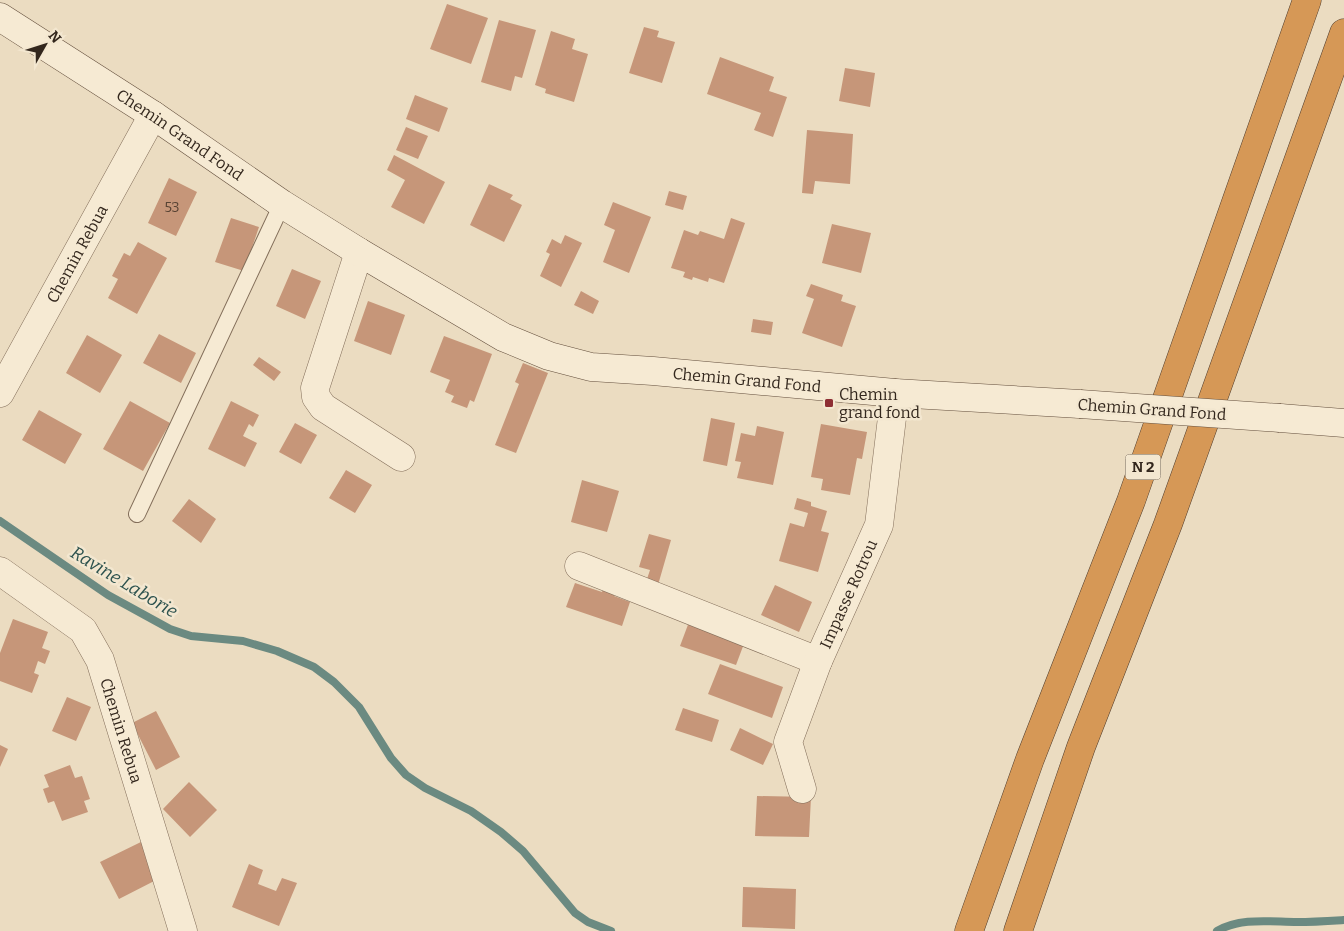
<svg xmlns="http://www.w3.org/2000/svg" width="1344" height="931" font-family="Bitter,serif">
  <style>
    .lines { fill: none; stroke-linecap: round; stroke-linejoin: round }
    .stream { stroke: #6b8a81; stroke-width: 8 }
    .building { fill: #c69679 }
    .lane-casing { stroke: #836e5a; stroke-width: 18 }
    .street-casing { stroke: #836e5a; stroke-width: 29 }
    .secondary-casing { stroke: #644f3d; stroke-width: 29 }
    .highway-casing { stroke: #503d2e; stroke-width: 29 }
    .lane { stroke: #f6ead3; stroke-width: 16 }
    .street { stroke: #f6ead3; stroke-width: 28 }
    .secondary { stroke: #f6ead3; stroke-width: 28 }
    .highway { stroke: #d69856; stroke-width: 28 }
    .secondary-bridge-casing { stroke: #644f3d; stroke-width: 29; stroke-linecap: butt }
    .secondary-bridge { stroke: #f6ead3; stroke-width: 28 }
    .poi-dot { fill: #8e2e33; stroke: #f3e7d0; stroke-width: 2 }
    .labels { text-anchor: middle; stroke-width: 5; stroke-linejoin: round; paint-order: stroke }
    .number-label { font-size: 14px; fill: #584334 }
    .shield { fill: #f3e7d0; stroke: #6d6153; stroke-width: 1 }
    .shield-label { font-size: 15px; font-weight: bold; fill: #33271d }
    .street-label { font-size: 16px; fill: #33271d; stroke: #f3e7d0 }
    .poi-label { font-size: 16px; fill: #33271d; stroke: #f3e7d0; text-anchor: start }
    .water-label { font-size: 18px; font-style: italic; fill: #2d524e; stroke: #f3e7d0 }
  </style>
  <rect width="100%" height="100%" fill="#ebdcc1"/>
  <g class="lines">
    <path class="stream" d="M 0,521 L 108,595 L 170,629 L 191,636 L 243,641 L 277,651 L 314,667 L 334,682 L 359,707 L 391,758 L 406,775 L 425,788 L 471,811 L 501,832 L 523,851 L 575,913 L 588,922 L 611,931
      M 1217,931 C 1241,917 1271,922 1297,922 C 1313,922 1328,921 1344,920"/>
  </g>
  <path class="building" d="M 447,4 L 488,18 L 471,64 L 430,49 Z
    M 499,20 L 536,30 L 522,78 L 515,76 L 511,91 L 481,82 Z
    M 644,27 L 659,31 L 657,37 L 675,42 L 662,83 L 629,73 Z
    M 551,31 L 575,39 L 572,49 L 588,54 L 574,102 L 545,93 L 546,89 L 535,85 Z
    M 720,57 L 774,77 L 769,91 L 787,97 L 773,137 L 754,130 L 761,113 L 707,94 Z
    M 845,68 L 875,73 L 870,107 L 839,101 Z
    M 415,95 L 448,108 L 439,132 L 406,119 Z
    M 406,127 L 428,136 L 418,159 L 396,150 Z
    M 807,130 L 853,134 L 850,184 L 815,181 L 813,194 L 802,193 Z
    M 394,155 L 445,182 L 424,224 L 391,207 L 405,180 L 387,170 Z
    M 169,178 L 197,192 L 176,236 L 148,223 Z
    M 489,184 L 513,195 L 510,199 L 522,205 L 504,242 L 470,225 Z
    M 669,191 L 687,196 L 683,210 L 665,205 Z
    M 613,202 L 651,217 L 629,273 L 603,262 L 615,230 L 604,225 Z
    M 231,218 L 259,227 L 244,271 L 215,262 Z
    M 731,218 L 745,223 L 724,283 L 709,278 L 708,282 L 693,277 L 692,280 L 683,277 L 685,272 L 671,268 L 684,230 L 698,235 L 700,231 L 724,239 Z
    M 832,224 L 871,233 L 861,273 L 822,263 Z
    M 565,235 L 582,243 L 561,287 L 540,276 L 550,254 L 546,252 L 552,239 L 561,244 Z
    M 138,242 L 167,258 L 137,314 L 108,298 L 118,279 L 112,276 L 124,253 L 130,256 Z
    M 292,269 L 321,281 L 305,319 L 276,306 Z
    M 811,284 L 843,295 L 841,301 L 856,306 L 842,347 L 802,333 L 814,299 L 806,296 Z
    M 581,291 L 599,301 L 593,314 L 574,305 Z
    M 368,301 L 405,315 L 391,355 L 354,341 Z
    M 753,319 L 773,322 L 771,335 L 751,332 Z
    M 159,334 L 196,353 L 181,383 L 143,363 Z
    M 87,335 L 122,355 L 100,393 L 66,373 Z
    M 444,336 L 492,354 L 474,402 L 470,400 L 467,408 L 451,402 L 454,396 L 445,392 L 450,380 L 430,372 Z
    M 259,357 L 281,372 L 274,381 L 253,365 Z
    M 523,363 L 548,373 L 516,453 L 495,445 L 519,384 L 515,382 Z
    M 130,401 L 170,423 L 143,471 L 103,449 Z
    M 231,401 L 259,415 L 253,427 L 249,424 L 243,436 L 257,443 L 245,467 L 208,449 Z
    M 39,410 L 82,434 L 65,464 L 22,440 Z
    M 711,418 L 735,423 L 727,466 L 703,461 Z
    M 295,423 L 317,435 L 301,464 L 279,452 Z
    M 821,424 L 867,432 L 862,459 L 857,458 L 850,495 L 821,490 L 823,479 L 811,477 Z
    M 757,426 L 784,432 L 773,485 L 737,478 L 741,462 L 735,461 L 741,433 L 755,436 Z
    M 346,470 L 372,485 L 355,513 L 329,498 Z
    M 582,480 L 619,491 L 607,532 L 571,522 Z
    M 797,498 L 811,502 L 811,506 L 827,511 L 821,531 L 829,533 L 818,572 L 779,561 L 790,523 L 804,527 L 808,513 L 794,509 Z
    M 189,499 L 216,519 L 201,543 L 172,521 Z
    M 649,534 L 671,540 L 658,585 L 646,582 L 650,570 L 639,567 Z
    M 575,583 L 602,592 L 604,584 L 616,588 L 614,596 L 630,602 L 622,626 L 566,607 Z
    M 775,585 L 812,602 L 799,632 L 761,615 Z
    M 13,619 L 48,632 L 42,648 L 50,651 L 45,664 L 38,661 L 34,673 L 39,675 L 32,693 L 0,681 L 0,653 Z
    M 689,622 L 745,641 L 736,665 L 680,646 Z
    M 720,664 L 783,687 L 772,718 L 708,694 Z
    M 67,697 L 91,707 L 76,741 L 52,731 Z
    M 683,708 L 719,720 L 712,742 L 675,730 Z
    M 156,711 L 180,757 L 156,770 L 132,723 Z
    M 740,728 L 773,744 L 763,765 L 730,750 Z
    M 0,745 L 8,749 L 0,767 Z
    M 70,765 L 75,778 L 82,776 L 90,799 L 84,801 L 88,812 L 62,821 L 54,801 L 48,803 L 43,789 L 49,787 L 44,775 Z
    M 189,782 L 217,810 L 190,837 L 163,809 Z
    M 757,796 L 811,797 L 809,837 L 755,836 Z
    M 143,841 L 162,877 L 119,899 L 100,862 Z
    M 249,864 L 263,870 L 258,884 L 276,891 L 282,878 L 297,883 L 279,926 L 232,907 Z
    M 743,887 L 796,889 L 795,929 L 742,927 Z"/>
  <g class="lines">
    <g class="lane-casing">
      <path id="lane" d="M 137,514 L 282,204"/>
    </g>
    <g class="street-casing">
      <g id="street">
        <path d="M 359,252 L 315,388 L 316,397 L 323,407 L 401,457"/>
        <path id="s1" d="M 0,393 L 153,115"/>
        <path d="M 579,566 L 818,661"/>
        <path id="s2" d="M 0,571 L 83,630 L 100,660 L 183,931"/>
        <path id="s3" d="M 802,789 L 788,742 L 818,661 L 879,525 L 895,393"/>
      </g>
    </g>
    <g class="secondary-casing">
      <g id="secondary">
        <path id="s4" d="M 0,17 L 153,115 L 282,204 L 359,252 L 503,337 L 549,356 L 591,367 L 653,371 L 895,393 L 1080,404"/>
        <path d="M 1280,418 L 1344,423"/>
      </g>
    </g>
    <g class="highway-casing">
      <path id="highway" d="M 969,931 L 1030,759 L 1131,501 L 1307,0
        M 1018,931 L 1081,747 L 1168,524 L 1344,33"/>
    </g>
    <use href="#lane" class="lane"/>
    <use href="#street" class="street"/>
    <use href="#secondary" class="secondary"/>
    <use href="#highway" class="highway"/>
    <g class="secondary-bridge-casing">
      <path id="secondary-bridge" d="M 1080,404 L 1280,418"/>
    </g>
    <use href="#secondary-bridge" class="secondary-bridge"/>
  </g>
  <rect class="poi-dot" x="824" y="398" width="10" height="10" rx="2.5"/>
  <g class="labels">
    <g class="number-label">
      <text x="172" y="212">53</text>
    </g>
    <rect class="shield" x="1125.5" y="454.5" width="35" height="25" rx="4"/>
    <g class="shield-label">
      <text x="1143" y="472">N 2</text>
    </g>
    <g class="street-label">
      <text dy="6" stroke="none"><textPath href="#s4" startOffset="215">Chemin Grand Fond</textPath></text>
      <text dy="6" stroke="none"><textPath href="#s1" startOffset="159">Chemin Rebua</textPath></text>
      <text dy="6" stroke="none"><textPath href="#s4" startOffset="846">Chemin Grand Fond</textPath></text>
      <text transform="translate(1152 409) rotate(4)" y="6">Chemin Grand Fond</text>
      <text dy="6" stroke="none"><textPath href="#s3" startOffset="209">Impasse Rotrou</textPath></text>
      <text dy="6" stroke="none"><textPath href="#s2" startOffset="210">Chemin Rebua</textPath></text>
    </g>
    <g class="poi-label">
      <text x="839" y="400">Chemin<tspan x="839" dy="18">grand fond</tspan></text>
    </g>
    <g class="water-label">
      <text transform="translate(124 582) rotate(31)" y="6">Ravine Laborie</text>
    </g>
  </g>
  <g transform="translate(45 45) rotate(51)" stroke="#f3e7d0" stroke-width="4" paint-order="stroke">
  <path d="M0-4L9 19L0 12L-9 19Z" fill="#33271d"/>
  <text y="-8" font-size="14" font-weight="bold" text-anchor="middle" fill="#33271d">N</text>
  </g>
</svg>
